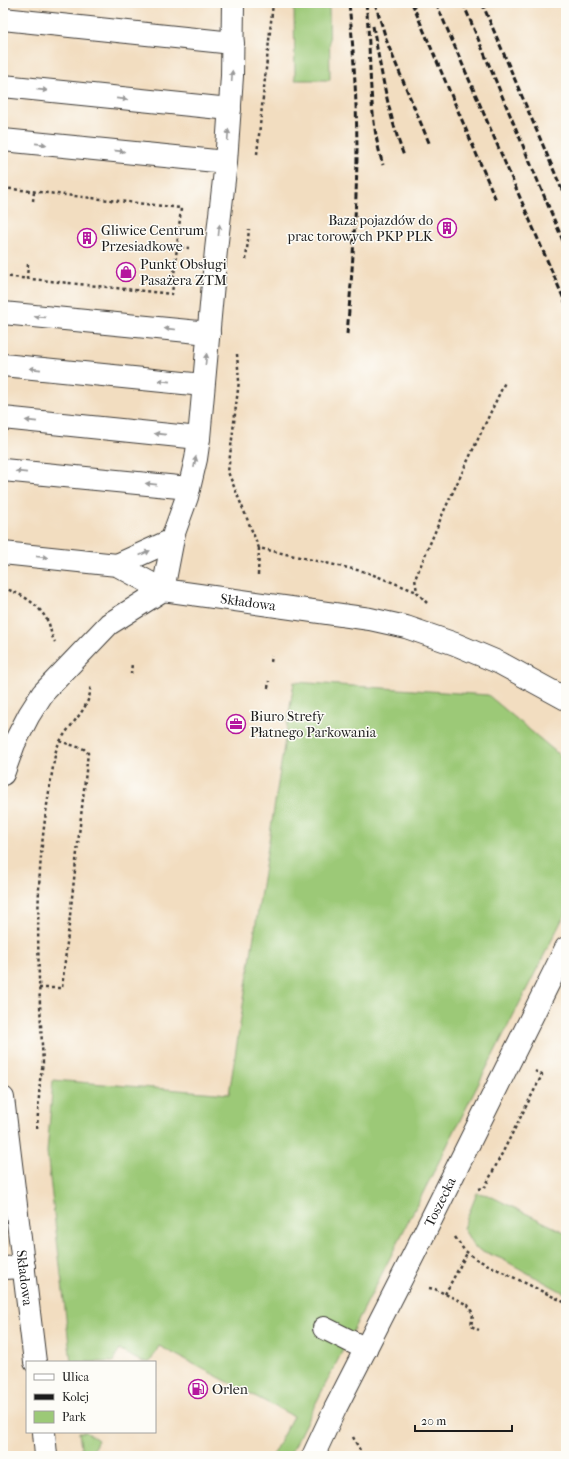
<svg xmlns="http://www.w3.org/2000/svg" width="569" height="1459" font-family="'IM FELL French Canon',serif">
  <style>
    .green { fill: #9cc977; stroke: #5c724a }
    .lines { fill: none; stroke-linecap: round; stroke-linejoin: round }
    .minor-casing { stroke: #3c3935; stroke-width: 24 }
    .path { stroke: #3c3935; stroke-width: 2.5; stroke-dasharray: 3 3; stroke-linecap: butt }
    .minor { stroke: #fff; stroke-width: 22 }
    .rail { stroke: #1c1c1c; stroke-width: 3; stroke-dasharray: 6 3; stroke-linecap: butt }
    .oneway { fill: #999 }
    .labels { text-anchor: middle; stroke-width: 3; stroke-linejoin: round; paint-order: stroke }
    .poi-label { font-size: 14px; fill: #1c1c1c; stroke: #fdfcf7; text-anchor: start }
    .street-label { font-size: 14px; fill: #1c1c1c; stroke: #fdfcf7 }
  </style>
  <rect width="100%" height="100%" fill="#fdfcf7"/>
  <filter id="ink" filterUnits="userSpaceOnUse"><feTurbulence type="fractalNoise" baseFrequency=".025" numOctaves="2"/><feDisplacementMap in="SourceGraphic" scale="8" xChannelSelector="R" yChannelSelector="G"/><feConvolveMatrix kernelMatrix="1 2 1 2 8 2 1 2 1" color-interpolation-filters="sRGB"/></filter>
  <filter id="wash" filterUnits="userSpaceOnUse"><feTurbulence type="fractalNoise" baseFrequency=".012" numOctaves="4" result="noise"/><feDisplacementMap in="SourceGraphic" scale="16" xChannelSelector="R" yChannelSelector="G"/><feGaussianBlur stdDeviation="0.9" result="paint"/><feColorMatrix in="noise" values="0 0 0 0 0 0 0 0 0 0 0 0 0 0 0 0 0 1.4 0 .05"/><feComposite in="paint" operator="in"/></filter>
  <g filter="url(#wash)">
    <rect width="100%" height="100%" fill="#f2ddc0"/>
    <path class="green" d="M 294,3 L 329,3 L 330,80 L 295,80 Z
      M 294,682 L 488,695 L 556,752 L 566,764 L 566,912 L 289,1456 L 272,1456 L 293,1416 L 159,1346 L 150,1362 L 142,1362 L 119,1350 L 113,1362 L 71,1362 L 47,1152 L 53,1080 L 229,1094 Z
      M 477,1193 L 488,1195 L 566,1233 L 566,1294 L 502,1259 L 475,1248 L 463,1228 Z
      M 79,1432 L 86,1432 L 98,1440 L 90,1456 L 82,1456 Z"/>
  </g>
  <g filter="url(#ink)">
    <g class="lines">
      <g class="minor-casing">
        <g id="minor">
          <path d="M 3,19 L 233,43"/>
          <path d="M 3,86 L 230,109"/>
          <path d="M 3,140 L 226,162"/>
          <path d="M 3,313 L 209,333"/>
          <path d="M 3,365 L 203,385"/>
          <path d="M 3,418 L 199,438"/>
          <path d="M 3,470 L 189,488"/>
          <path d="M 3,553 L 117,565 L 163,590"/>
          <path d="M 117,565 L 172,540"/>
          <path d="M 163,590 L 174,533 L 187,497 L 196,459 L 199,438 L 216,250 L 226,162 L 232,76 L 233,3"/>
          <path id="s1" d="M 3,774 L 14,744 L 29,715 L 43,693 L 109,624 L 163,590 L 370,619 L 406,627 L 455,644 L 500,663 L 566,699"/>
          <path id="s2" d="M 3,1098 L 35,1362"/>
          <path d="M 3,1268 L 24,1267"/>
          <path d="M 324,1328 L 366,1349"/>
          <path d="M 44,1432 L 46,1456"/>
          <path id="s3" d="M 313,1456 L 335,1409 L 414,1254 L 566,948"/>
        </g>
      </g>
      <path class="path" d="M 523,3 L 524,4 L 529,3
        M 257,154 L 273,3
        M 3,188 L 181,208 L 177,247 L 189,248
        M 33,201 L 34,192
        M 246,260 L 249,229
        M 3,276 L 172,294 L 177,247
        M 27,279 L 28,264
        M 237,354 L 239,381 L 228,472 L 259,548 L 366,572 L 417,592
        M 258,575 L 259,548
        M 3,588 C 22,594 40,604 49,624 C 51,630 51,636 55,642
        M 427,603 L 425,601 L 417,592 L 415,579 L 443,513 L 505,382
        M 271,662 L 272,656
        M 131,674 L 132,663
        M 268,688 L 269,681
        M 39,988 L 62,988 L 88,753 L 84,749 L 59,741
        M 37,1129 L 40,1080 L 43,1063 C 39,990 35,917 42,845 C 45,815 50,785 55,755 C 59,730 93,711 90,686
        M 478,1189 L 485,1187 L 542,1075 L 535,1071
        M 455,1237 L 464,1250 L 476,1259 L 566,1303
        M 429,1288 L 435,1289 L 468,1305 L 473,1314 L 471,1326 L 479,1330
        M 445,1294 L 467,1253
        M 353,1437 L 363,1456"/>
      <use href="#minor" class="minor"/>
      <path class="rail" d="M 366,3 C 372,57 367,113 383,165
        M 375,3 L 388,45 L 430,145
        M 412,3 L 496,200
        M 436,3 L 566,304
        M 463,3 L 566,248
        M 482,3 L 566,199
        M 565,3 L 566,7
        M 373,26 C 381,70 388,114 404,156
        M 347,334 C 352,276 356,217 357,158 C 357,106 354,55 349,3"/>
    </g>
    <defs><path id="oneway-solid" d="M-6-.8H1V-3.2L6.5 0L1 3.2V.8H-6Z"/></defs>
    <g class="oneway">
      <use href="#oneway-solid" transform="translate(232 76) rotate(-87)"/>
      <use href="#oneway-solid" transform="translate(42 90) rotate(6)"/>
      <use href="#oneway-solid" transform="translate(122 99) rotate(6)"/>
      <use href="#oneway-solid" transform="translate(228 135) rotate(-86)"/>
      <use href="#oneway-solid" transform="translate(41 144) rotate(6)"/>
      <use href="#oneway-solid" transform="translate(119 151) rotate(6)"/>
      <use href="#oneway-solid" transform="translate(219 230) rotate(-84)"/>
      <use href="#oneway-solid" transform="translate(40 317) rotate(-175)"/>
      <use href="#oneway-solid" transform="translate(170 329) rotate(-175)"/>
      <use href="#oneway-solid" transform="translate(206 359) rotate(-84)"/>
      <use href="#oneway-solid" transform="translate(35 369) rotate(-174)"/>
      <use href="#oneway-solid" transform="translate(164 381) rotate(-174)"/>
      <use href="#oneway-solid" transform="translate(31 421) rotate(-174)"/>
      <use href="#oneway-solid" transform="translate(160 434) rotate(-174)"/>
      <use href="#oneway-solid" transform="translate(195 462) rotate(-79)"/>
      <use href="#oneway-solid" transform="translate(21 472) rotate(-174)"/>
      <use href="#oneway-solid" transform="translate(151 484) rotate(-174)"/>
      <use href="#oneway-solid" transform="translate(145 553) rotate(-25)"/>
      <use href="#oneway-solid" transform="translate(42 557) rotate(6)"/>
    </g>
  </g>
  <defs>
    <g id="building-ring" transform="scale(1)"><circle r="9.5" fill="#fdfcf7" stroke="#b5179e" stroke-width="1.5"/><path d="M-4-6H4V6H1V3H-1V6H-4ZM-2.5-4.3h1.7v1.8h-1.7ZM.8-4.3h1.7v1.8H.8ZM-2.5-1h1.7V.8h-1.7ZM.8-1h1.7V.8H.8Z" fill="#b5179e"/></g>
    <g id="shop-ring" transform="scale(1)"><circle r="9.5" fill="#fdfcf7" stroke="#b5179e" stroke-width="1.5"/><path d="M-5-2.5h2.3a2.7 3.5 0 0 1 5.4 0H5L5.5 6h-11ZM-1.5-2.5h3a1.5 2.3 0 0 0-3 0Z" fill="#b5179e"/></g>
    <g id="office-ring" transform="scale(1)"><circle r="9.5" fill="#fdfcf7" stroke="#b5179e" stroke-width="1.5"/><path d="M-6-3h4V-5.5h4V-3h4V5H-6ZM-1-4.5V-3h2v-1.5ZM-6 0V1H6V0Z" fill="#b5179e"/></g>
    <g id="fuel-ring" transform="scale(1)"><circle r="9.5" fill="#fdfcf7" stroke="#b5179e" stroke-width="1.5"/><path d="M-5.5-6h7V0h2V4h1.3V-2.5L3-4.5l.8-.8L6-3V5H2.5V1h-1V6h-7ZM-4.2-4.7v3.2H.2V-4.7Z" fill="#b5179e"/></g>
  </defs>
  <g fill-rule="evenodd">
    <use href="#building-ring" x="447" y="228"/>
    <use href="#building-ring" x="87" y="238"/>
    <use href="#shop-ring" x="126" y="272"/>
    <use href="#office-ring" x="236" y="724"/>
    <use href="#fuel-ring" x="198" y="1389"/>
  </g>
  <g class="labels">
    <g class="poi-label">
      <text x="433" y="225" text-anchor="end">Baza pojazdów do<tspan x="433" dy="16">prac torowych PKP PLK</tspan></text>
      <text x="101" y="235">Gliwice Centrum<tspan x="101" dy="16">Przesiadkowe</tspan></text>
      <text x="140" y="269">Punkt Obsługi<tspan x="140" dy="16">Pasażera ZTM</tspan></text>
      <text x="250" y="721">Biuro Strefy<tspan x="250" dy="16">Płatnego Parkowania</tspan></text>
      <text x="212" y="1394">Orlen</text>
    </g>
    <g class="street-label">
      <text dy="5" stroke="none"><textPath href="#s1" startOffset="336">Składowa</textPath></text>
      <text dy="5" stroke="none"><textPath href="#s3" startOffset="284">Toszecka</textPath></text>
      <text dy="5" stroke="none"><textPath href="#s2" startOffset="181">Składowa</textPath></text>
    </g>
  </g>
  <rect width="569" height="1459" fill="none" stroke="#fdfcf7" stroke-width="16"/>
  <rect x="26" y="1361" width="130" height="72" fill="#fdfcf7" stroke="#a3a29f"/>
  <rect x="34" y="1374" width="20" height="6" fill="#ffffff" stroke="#a3a29f"/>
  <text x="62" y="1381" font-size="12" fill="#1c1c1c">Ulica</text>
  <rect x="34" y="1394" width="20" height="6" fill="#1c1c1c" stroke="#a3a29f"/>
  <text x="62" y="1401" font-size="12" fill="#1c1c1c">Kolej</text>
  <rect x="34" y="1411" width="20" height="12" fill="#9cc977" stroke="#a3a29f"/>
  <text x="62" y="1421" font-size="12" fill="#1c1c1c">Park</text>
  <path d="M415 1425v6h97v-6" fill="none" stroke="#1c1c1c" stroke-width="2"/>
  <text x="421" y="1425" font-size="12" fill="#1c1c1c" stroke="#fdfcf7" stroke-width="3" paint-order="stroke">20 m</text>
</svg>
